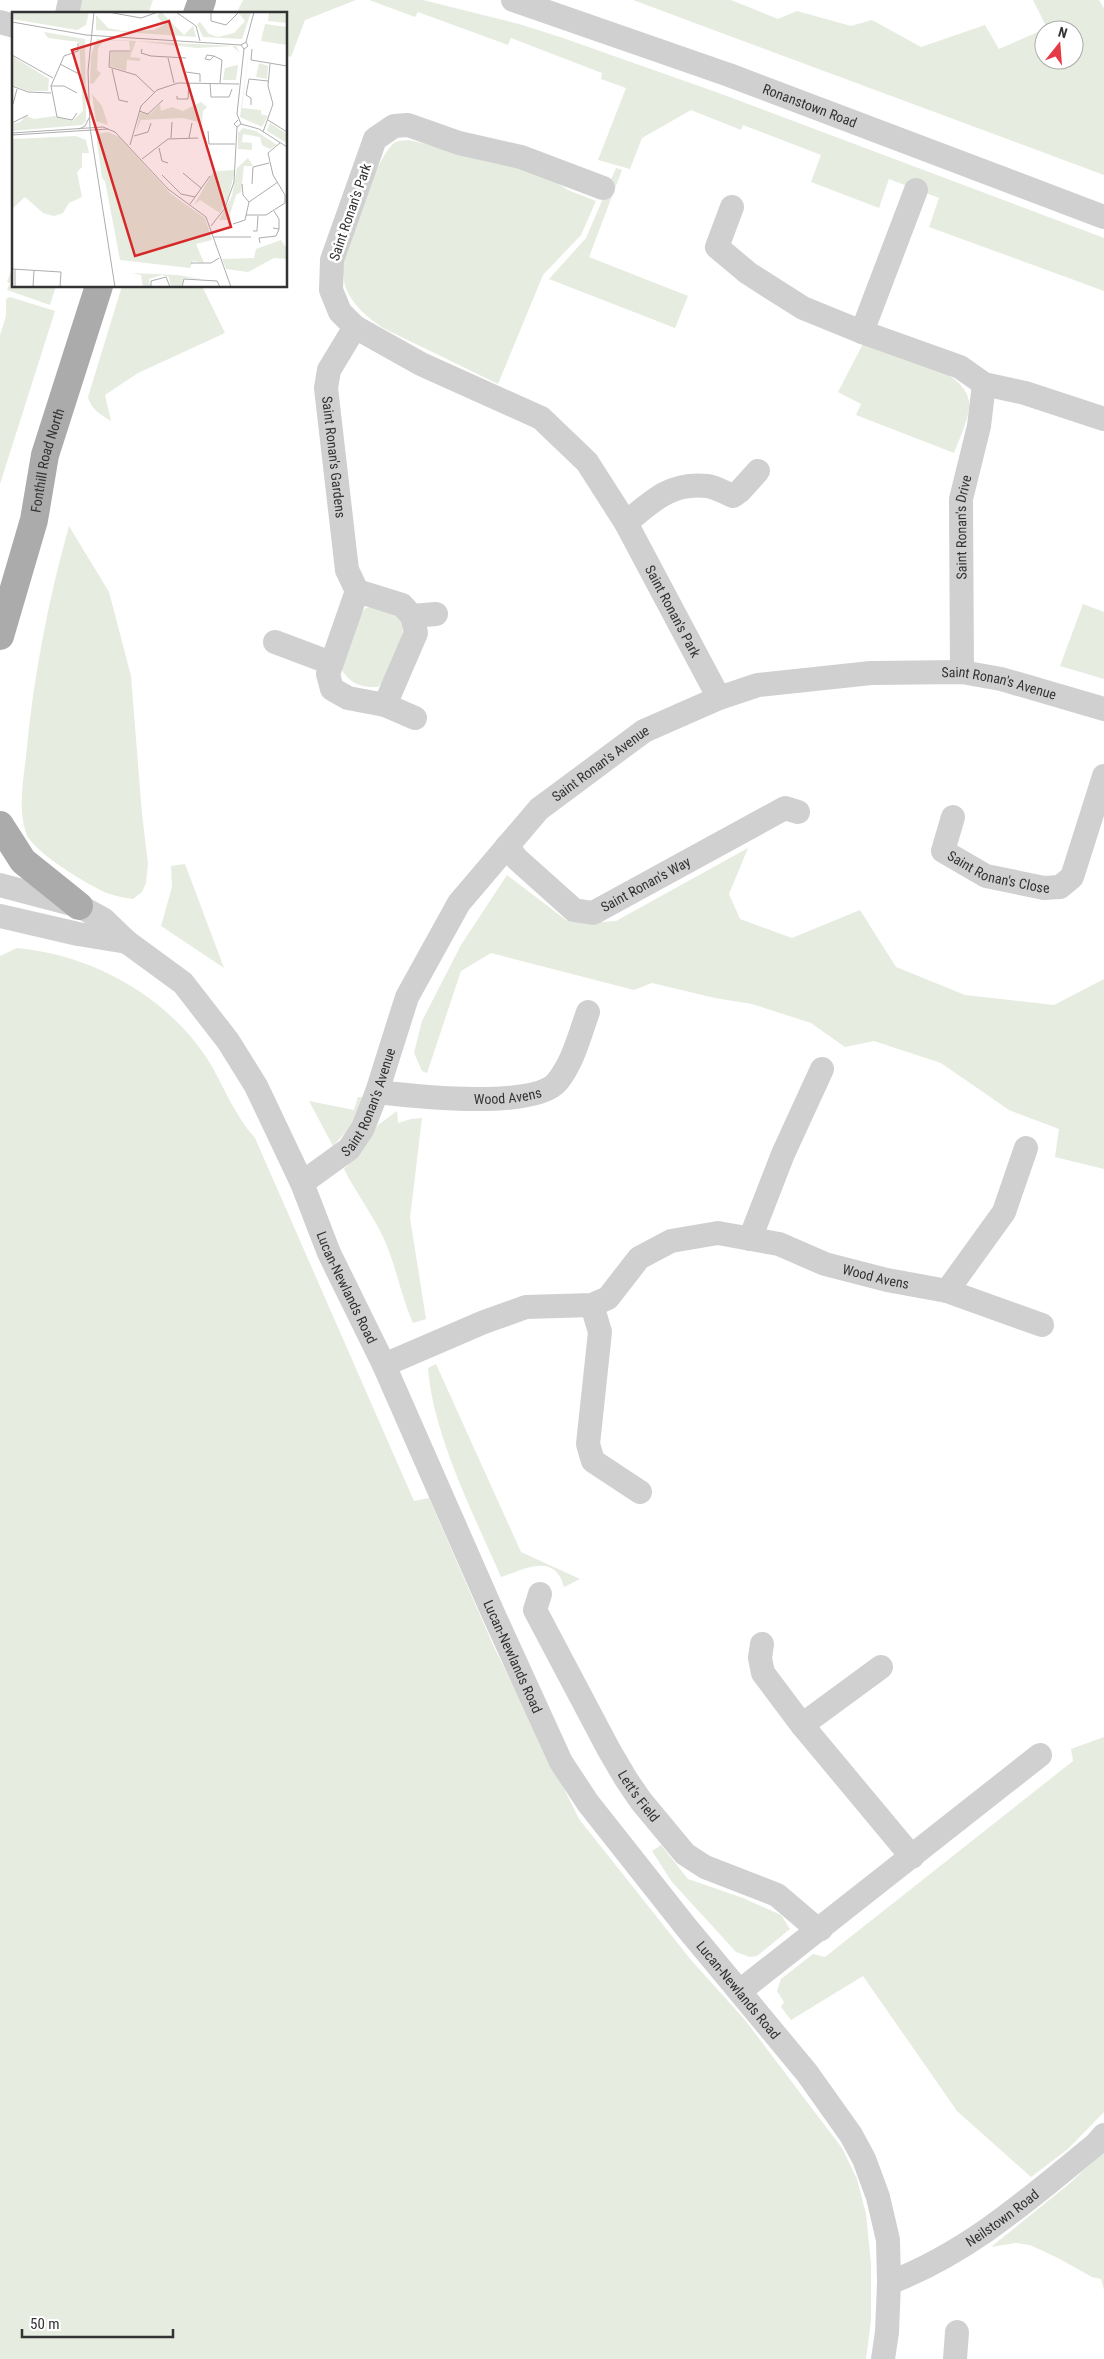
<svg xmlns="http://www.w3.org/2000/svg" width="1104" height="2359" font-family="'Roboto Condensed',sans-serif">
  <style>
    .grass { fill: #e6ecdf; fill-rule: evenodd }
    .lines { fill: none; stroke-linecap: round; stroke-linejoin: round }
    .minor { stroke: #d0d0d0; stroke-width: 24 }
    .major { stroke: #ababab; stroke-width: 28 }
    .labels { text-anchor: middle; stroke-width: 5; stroke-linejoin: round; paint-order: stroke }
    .street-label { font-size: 14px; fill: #333; stroke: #fff }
    .inset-road { fill: none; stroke: #adadad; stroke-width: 1 }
    .view { fill: #d62828; fill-opacity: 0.15; stroke: #d62828; stroke-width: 2.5 }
    .inset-edge { fill: none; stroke: #333; stroke-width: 2.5 }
  </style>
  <rect width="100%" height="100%" fill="#fff"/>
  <path class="grass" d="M 80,0 L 153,0 L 148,14 L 76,14 Z
    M 243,0 L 356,0 L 305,20 L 291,57 L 286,55 L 286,14 L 236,14 Z
    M 369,0 L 423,0 L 519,24 L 563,38 L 727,96 L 1104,238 L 1104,291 L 929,227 L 939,198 L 889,179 L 879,208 L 811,182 L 821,155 L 743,125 L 741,130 L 691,110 L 642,138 L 630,169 L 598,160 L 626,88 L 601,79 L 602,73 L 511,38 L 508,45 L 418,12 L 415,17 Z
    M 633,0 L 731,0 L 778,19 L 797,11 L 851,26 L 872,20 L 921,47 L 985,25 L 999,49 L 1047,28 L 1033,0 L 1099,0 L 1104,8 L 1104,175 ZM 1044,30 L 1074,30 L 1074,60 L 1044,60 Z
    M 409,140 L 510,164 L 551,179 L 568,190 L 596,201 L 581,235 L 543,275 L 498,384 L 383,328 C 367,317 352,305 345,286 C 342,274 342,259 345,247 C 351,227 379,155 394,143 C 398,140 404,141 409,140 Z
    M 616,168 L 622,170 L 589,257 L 688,296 L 675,328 L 549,279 L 586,238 Z
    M 14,263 L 14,286 L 56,286 L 50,305 L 7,290 L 10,283 L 7,282 Z
    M 122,286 L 202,286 L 225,333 L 138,373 L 105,395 L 111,421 C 100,414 91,409 88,397 Z
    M 10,297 L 55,311 L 0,484 L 0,335 L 6,316 L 6,299 Z
    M 865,340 C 892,351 964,368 969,401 C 971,414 959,440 954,453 L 856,415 L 861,404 L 838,392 Z
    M 69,526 L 109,592 L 131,676 L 142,814 L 148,864 L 146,883 L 142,892 L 133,899 C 124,898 115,896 107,893 C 88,885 33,852 26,833 C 18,809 23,781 26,757 C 33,679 48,601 69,526 Z
    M 1083,604 L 1104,612 L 1104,679 L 1060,666 Z
    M 381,606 L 397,612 C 411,639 398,666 378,687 C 360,688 348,683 340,666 L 355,618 L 366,608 Z
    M 748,848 L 729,894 L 740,919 L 792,938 L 860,910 L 896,967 L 965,995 L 1054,1005 L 1104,979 L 1104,1169 L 1055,1157 L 1059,1129 L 1009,1110 L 941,1063 L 874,1041 L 845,1047 L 811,1023 L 752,1004 L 715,998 L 652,983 L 634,990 L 491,953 L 461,971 L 427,1073 L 422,1071 L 414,1053 L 422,1021 L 461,945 L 507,875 L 566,920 L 587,923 L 616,921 Z
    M 185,864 L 224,968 L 161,926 L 172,887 L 171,866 Z
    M 17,948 C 92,955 167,996 208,1060 C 224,1086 234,1115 255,1138 L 414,1501 L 429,1498 L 493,1645 L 579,1819 L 691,1960 L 745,2020 L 842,2148 L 857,2179 L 866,2214 L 871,2264 L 871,2320 L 866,2359 L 0,2359 L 0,956 Z
    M 358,1097 L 364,1097 L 353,1124 L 333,1146 L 309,1101 L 354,1110 Z
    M 397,1111 L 398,1123 L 411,1119 L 422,1118 L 410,1218 L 426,1319 L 413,1323 C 401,1296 396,1266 384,1239 C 373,1215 356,1193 344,1169 L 360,1152 L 378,1125 Z
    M 436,1364 L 521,1552 L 580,1579 L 564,1587 C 555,1552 525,1569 501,1577 C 474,1515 433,1435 428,1368 Z
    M 1104,1737 L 1104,2112 L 1068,2149 L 1031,2177 L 957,2111 L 863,1976 L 791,2020 L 781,2007 L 784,2002 L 777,1991 L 781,1979 L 813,1954 L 825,1957 L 1073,1761 L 1071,1749 Z
    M 661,1845 L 688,1879 L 743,1898 L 781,1915 L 790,1929 L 757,1956 L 750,1957 L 736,1952 L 672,1882 L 652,1851 Z
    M 1104,2151 L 1104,2290 L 1101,2279 L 1092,2277 L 1058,2258 L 1030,2245 L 1016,2243 L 991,2247 L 1069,2184 Z"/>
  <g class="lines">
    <g class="minor">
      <path id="s1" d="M 513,0 L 729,75 L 1104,217"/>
      <path d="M 67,14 L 70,0"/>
      <path d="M 0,22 L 14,26"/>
      <path id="s2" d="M 603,188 L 521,157 L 459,143 L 408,125 L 394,126 L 375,139 L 332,260 L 331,290 L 340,312 L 355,327 L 421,364 L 541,418 L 587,462 L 626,523 L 719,698"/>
      <path d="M 732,207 L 717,247 L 748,273 L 803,308 L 862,332 L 960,367 L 984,384 L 1025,393 L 1104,419"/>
      <path id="s3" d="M 355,327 L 329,370 L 326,388 L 347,570 L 357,591 L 328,674 L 332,689 L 348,698 L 385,705 L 415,718"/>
      <path d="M 862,332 L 916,190"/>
      <path d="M 626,523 C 652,501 671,482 707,486 C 716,487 725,493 733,496 L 740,491 L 758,471"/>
      <path d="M 357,591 L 402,605 L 412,616 L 416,633 L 385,705"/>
      <path d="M 412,616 L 436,614"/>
      <path d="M 275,642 L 331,663"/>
      <path id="s4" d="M 962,672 L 961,499 L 979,426 L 984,384"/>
      <path id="s5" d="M 953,817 L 943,851 L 986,876 L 1044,888 L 1060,887 L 1072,877 L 1104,776"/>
      <path id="s6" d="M 507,846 L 517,859 L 574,910 L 593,913 L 785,808 L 798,812"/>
      <path id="s7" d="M 0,885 L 79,906 L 103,919 L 127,942 L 183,983 L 228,1041 L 256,1086 L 302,1183 L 329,1253 L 384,1365 L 493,1613 L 561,1762 L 588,1803 L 686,1927 L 807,2073 L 851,2135 L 864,2159 L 878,2197 L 888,2240 L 889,2283 L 887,2332 L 883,2359"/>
      <path d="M 0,916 L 78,934 L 127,942"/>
      <path id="s8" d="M 377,1092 C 413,1096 534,1110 557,1082 C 573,1063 580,1034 588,1012"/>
      <path id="s9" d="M 302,1183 L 349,1149 L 363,1128 L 377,1092 L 407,997 L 459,903 L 539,809 L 644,731 L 719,698 L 758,685 L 871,673 L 962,672 L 1001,679 L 1104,709"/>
      <path d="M 750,1239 L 783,1154 L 822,1069"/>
      <path d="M 947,1291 L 1004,1212 L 1026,1148"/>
      <path d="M 592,1305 L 600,1332 L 588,1444 L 593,1461 L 640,1492"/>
      <path id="s10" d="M 384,1365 L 484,1322 L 526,1307 L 592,1305 L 608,1298 L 639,1258 L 671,1241 L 718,1233 L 779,1244 L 825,1264 L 887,1280 L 947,1291 L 1042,1325"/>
      <path id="s11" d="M 540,1594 L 535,1610 L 609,1750 L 626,1779 L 641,1801 L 685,1854 L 705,1867 L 777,1895 L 811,1924 L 821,1929"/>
      <path d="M 762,1644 L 760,1658 L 763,1673 L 802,1725 L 912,1857"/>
      <path d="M 802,1725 L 881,1667"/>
      <path d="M 740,1991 L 1040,1755"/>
      <path id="s12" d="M 889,2283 C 970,2252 1031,2197 1096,2144 L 1104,2135"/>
      <path d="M 955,2359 L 957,2332"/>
    </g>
    <g class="major">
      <path d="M 197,14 L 202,0"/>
      <path id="s13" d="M 0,636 L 34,520 L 45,455 L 99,286"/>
      <path d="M 0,825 L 23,861 L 79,906"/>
    </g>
  </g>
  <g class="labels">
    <g class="street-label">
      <text dy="5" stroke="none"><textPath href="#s1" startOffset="315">Ronanstown Road</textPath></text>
      <text transform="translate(350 212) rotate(-71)" y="5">Saint Ronan's Park</text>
      <text dy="5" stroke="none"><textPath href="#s3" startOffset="138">Saint Ronan's Gardens</textPath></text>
      <text dy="5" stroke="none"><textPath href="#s13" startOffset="182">Fonthill Road North</textPath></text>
      <text dy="5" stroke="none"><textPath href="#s4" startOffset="145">Saint Ronan's Drive</textPath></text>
      <text dy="5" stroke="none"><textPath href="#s2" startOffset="889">Saint Ronan's Park</textPath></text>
      <text dy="5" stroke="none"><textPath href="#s9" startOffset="949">Saint Ronan's Avenue</textPath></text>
      <text dy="5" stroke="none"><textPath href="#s9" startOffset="529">Saint Ronan's Avenue</textPath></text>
      <text dy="5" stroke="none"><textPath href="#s5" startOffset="96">Saint Ronan's Close</textPath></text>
      <text dy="5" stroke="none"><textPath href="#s6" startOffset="172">Saint Ronan's Way</textPath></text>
      <text dy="5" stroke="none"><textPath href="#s8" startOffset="131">Wood Avens</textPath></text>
      <text dy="5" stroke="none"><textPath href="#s9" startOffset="109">Saint Ronan's Avenue</textPath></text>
      <text dy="5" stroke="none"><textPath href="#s10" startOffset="536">Wood Avens</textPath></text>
      <text dy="5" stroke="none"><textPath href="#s7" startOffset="559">Lucan-Newlands Road</textPath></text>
      <text dy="5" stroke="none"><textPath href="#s7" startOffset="964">Lucan-Newlands Road</textPath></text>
      <text dy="5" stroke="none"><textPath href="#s11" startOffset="230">Lett's Field</textPath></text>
      <text dy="5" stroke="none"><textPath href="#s7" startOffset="1369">Lucan-Newlands Road</textPath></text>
      <text dy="5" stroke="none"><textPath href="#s12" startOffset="131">Neilstown Road</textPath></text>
    </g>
  </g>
  <g transform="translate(12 12)">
    <rect width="275" height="275" fill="#fff"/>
    <path d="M 149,0 L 172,23 L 181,14 L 184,25 L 84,18 L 84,3 L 96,16 L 111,19 L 142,18 L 152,13 L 145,4 ZM 226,0 L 239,0 L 230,27 L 191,25 L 185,12 L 188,10 L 197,22 L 206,25 L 222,21 L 233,9 ZM 257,0 L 275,2 L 275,11 L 256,9 ZM 253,12 L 275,15 L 275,33 L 249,29 ZM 32,20 L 73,27 L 74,109 L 70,113 L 0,119 L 0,112 L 8,110 L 14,104 L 22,107 L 43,104 L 60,109 L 71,99 L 67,30 L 36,26 ZM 85,27 L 224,34 L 228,41 L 220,34 L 185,36 L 124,29 L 118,45 L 128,46 L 128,49 L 115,48 L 114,59 L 98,54 L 99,40 L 118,40 L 117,29 L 92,28 L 86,36 L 85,58 L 89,61 L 81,72 L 78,71 L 79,43 ZM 237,37 L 230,96 L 249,98 L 249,102 L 256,104 L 250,115 L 228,105 ZM 0,44 L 37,67 L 36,79 L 16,79 L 0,73 ZM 247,51 L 256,54 L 255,67 L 244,65 ZM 226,53 L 224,68 L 211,68 L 213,56 ZM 80,82 L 90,94 L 96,113 L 84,109 ZM 189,90 L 195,95 L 191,99 L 190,111 L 171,106 L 129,108 L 124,119 L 128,101 L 138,102 L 148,92 L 149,99 L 160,95 L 171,99 ZM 258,111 L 275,122 L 275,131 L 255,119 ZM 231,116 L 244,119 L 265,133 L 258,137 L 250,133 L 248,125 L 231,122 L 230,130 L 240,131 L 240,138 L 226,137 L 226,121 ZM 96,120 L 107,125 L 159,182 L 193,206 L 200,228 L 184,232 L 192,251 L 181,249 L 178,256 L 108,248 L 93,169 L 90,166 L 85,130 L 85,122 ZM 64,124 L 74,128 L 77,141 L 70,141 L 70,155 L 65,160 L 70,185 L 57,191 L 51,201 L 42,204 L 31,201 L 13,185 L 0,197 L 0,127 ZM 236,146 L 241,154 L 232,154 L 229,180 L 224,183 L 218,202 L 219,208 L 207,208 L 220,184 L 225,156 ZM 223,158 L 216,186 L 208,201 L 188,188 L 182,193 L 200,162 L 205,159 ZM 269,228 L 275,237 L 275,247 L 262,246 L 236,260 L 214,257 L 210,247 L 242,246 L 244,237 ZM 120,261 L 165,263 L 190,267 L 172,266 L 169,275 L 159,275 L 157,265 L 150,263 L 137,267 L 138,275 L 131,275 L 129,263 Z" fill="#e6ecdf"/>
    <path d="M 0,0 L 77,0 L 74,13 L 65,18 L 0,7 Z" fill="#e6ecdf"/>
    <path class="inset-road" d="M 82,0 L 76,59 L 78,116 L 103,275M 96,0 L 129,6 L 146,0M 164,0 L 184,14 L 188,29M 199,0 L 199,9 L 214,13 L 227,0M 0,10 L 74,23 L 229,33M 130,37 L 129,41 L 139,44 L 174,46M 232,37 L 236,34 L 234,30 L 242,0M 240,37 L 239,48 L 275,54M 118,39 L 98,39 L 97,55 L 124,63 L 142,80M 0,43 L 41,66M 202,44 L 198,48 L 193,47 L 195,43 L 202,44 L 210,48 L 208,71M 156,46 L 162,71M 48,52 L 67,62M 100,57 L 107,88 L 116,90M 174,60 L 188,62 L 188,70M 198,71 L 199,85 L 217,85 L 220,77M 0,74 L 16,80 L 39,81M 39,74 L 52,74 L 65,81M 165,84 L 165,87 L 176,87 L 177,71M 1,92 L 5,77M 239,93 L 239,86 L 234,83 L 237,67 L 256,69M 127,99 L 136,102 L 151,88M 65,101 L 60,108 L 45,105 L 39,74 L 52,44 L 66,39 L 66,31M 256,108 L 275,120M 0,111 L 16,103M 229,112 L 247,117 L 275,135M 225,115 L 229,112 L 225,102 L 232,37 L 229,33 L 234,30M 67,117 L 73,114 L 77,106M 196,119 L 197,132 L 223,132M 251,120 L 261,92 L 256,74 L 258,52M 0,121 L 91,115 L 103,120 L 156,177 L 194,205 L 219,275M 0,123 L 96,117M 122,124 L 136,120 L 139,111M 159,126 L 160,110M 177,126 L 180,111M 118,133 L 129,94 L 145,78 L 166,71 L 227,72M 147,136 L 150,149 L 156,151M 130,147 L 156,127 L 186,126M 171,161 L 189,176M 150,163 L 169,182 L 183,185M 230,172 L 231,183 L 237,190M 240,172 L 241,155 L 257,151M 178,192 L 198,164M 234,203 L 254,203 L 273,191 L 273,183 L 261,163 L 256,141 L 268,131M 221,212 L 233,208 L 237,190 L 266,170M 199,214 L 213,196 L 222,170 L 225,115 L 222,112 L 226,108M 261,216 L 267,217 L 267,207 L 262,199M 241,219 L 245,219 L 246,204M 201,225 L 239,225M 248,231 L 247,226 L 264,224 L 267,217M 179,251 L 199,251 L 207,246M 0,257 L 49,260 L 48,275M 3,275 L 3,257M 21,275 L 22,258M 139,275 L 139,269 L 154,265 L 158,275M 170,275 L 172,267 L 205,269 L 208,275"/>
    <path class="view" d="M 157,9 L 219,215 L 123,244 L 60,38 Z"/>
    <rect width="275" height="275" class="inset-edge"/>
  </g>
  <g transform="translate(1059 45) rotate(17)"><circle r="24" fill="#ffffff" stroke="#adadad"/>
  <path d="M0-4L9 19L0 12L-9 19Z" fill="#e63946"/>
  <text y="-8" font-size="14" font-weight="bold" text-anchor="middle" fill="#333333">N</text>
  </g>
  <path d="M22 2329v8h151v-8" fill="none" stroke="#333333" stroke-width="2.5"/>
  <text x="30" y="2329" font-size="15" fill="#333333" stroke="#ffffff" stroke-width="4" paint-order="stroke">50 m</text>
</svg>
